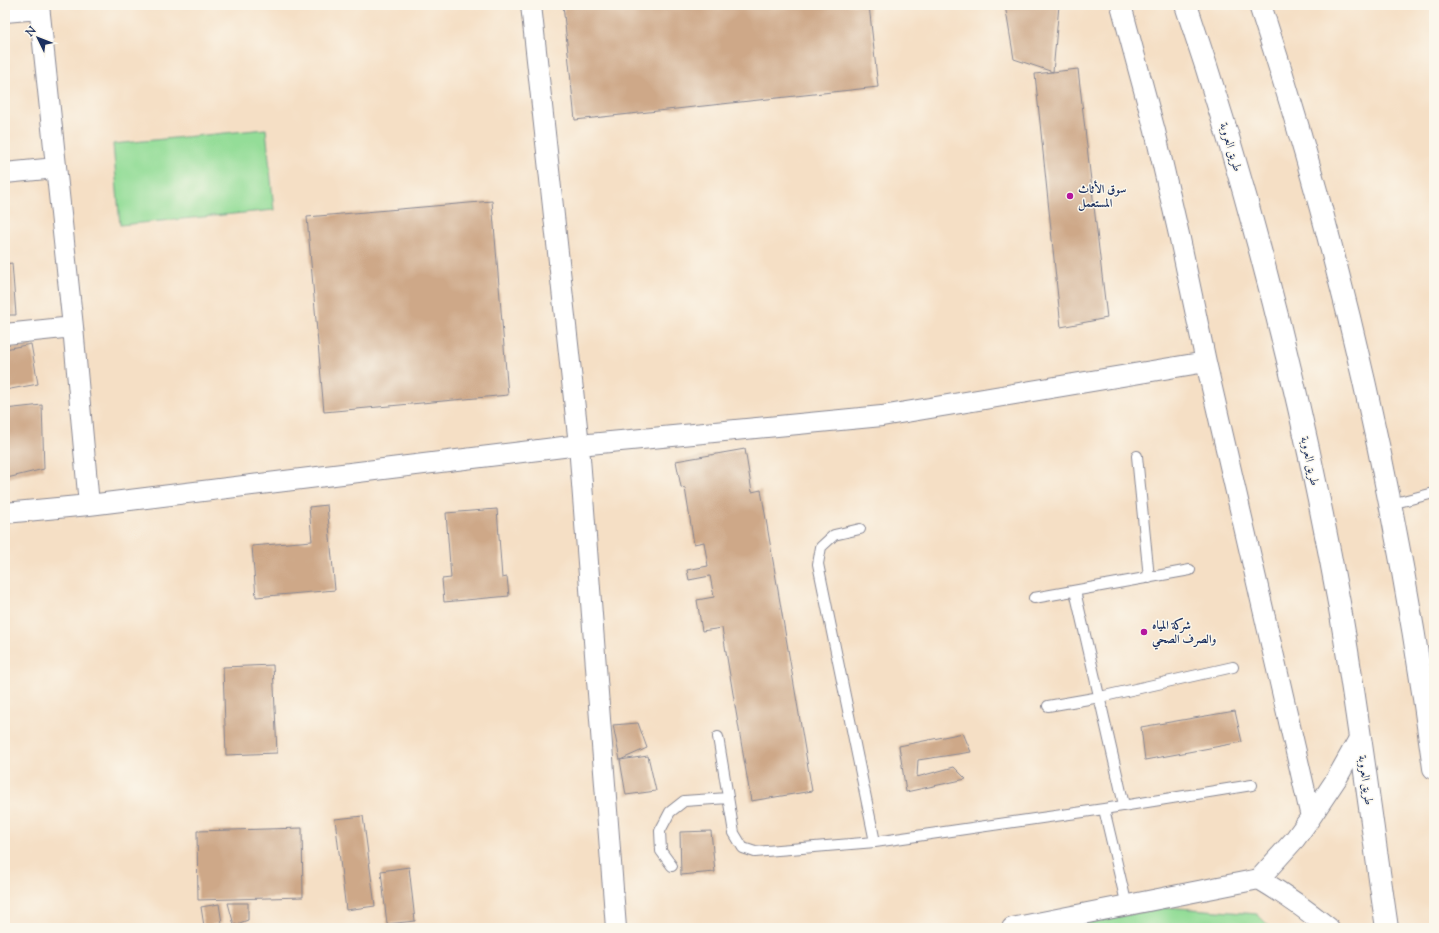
<svg xmlns="http://www.w3.org/2000/svg" width="1439" height="933" font-family="'Sorts Mill Goudy',Amiri,serif">
  <style>
    .green { fill: #94dd98; stroke: #58867b }
    .building { fill: #cea888 }
    .lines { fill: none; stroke-linecap: round; stroke-linejoin: round }
    .lane-casing { stroke: #888792; stroke-width: 12 }
    .street-casing { stroke: #888792; stroke-width: 22 }
    .highway-casing { stroke: #888792; stroke-width: 24 }
    .lane { stroke: #fff; stroke-width: 10 }
    .street { stroke: #fff; stroke-width: 20 }
    .highway { stroke: #fff; stroke-width: 22 }
    .poi-dot { fill: #b5179e; stroke: #fbf7ec; stroke-width: 1.5 }
    .labels { text-anchor: middle; stroke-width: 3; stroke-linejoin: round; paint-order: stroke }
    .street-label { font-size: 12px; fill: #1b2f5e; stroke: #fbf7ec }
    .poi-label { font-size: 12px; font-weight: bold; fill: #1b2f5e; stroke: #fbf7ec; text-anchor: start }
  </style>
  <rect width="100%" height="100%" fill="#fbf7ec"/>
  <filter id="ink" filterUnits="userSpaceOnUse"><feTurbulence type="fractalNoise" baseFrequency=".025" numOctaves="2"/><feDisplacementMap in="SourceGraphic" scale="8" xChannelSelector="R" yChannelSelector="G"/><feConvolveMatrix kernelMatrix="1 2 1 2 8 2 1 2 1" color-interpolation-filters="sRGB"/></filter>
  <filter id="wash" filterUnits="userSpaceOnUse"><feTurbulence type="fractalNoise" baseFrequency=".012" numOctaves="4" result="noise"/><feDisplacementMap in="SourceGraphic" scale="16" xChannelSelector="R" yChannelSelector="G"/><feGaussianBlur stdDeviation="0.9" result="paint"/><feColorMatrix in="noise" values="0 0 0 0 0 0 0 0 0 0 0 0 0 0 0 0 0 1.4 0 .05"/><feComposite in="paint" operator="in"/></filter>
  <g filter="url(#wash)">
    <rect width="100%" height="100%" fill="#f5dfc5"/>
    <path class="green" d="M 266,129 L 274,210 L 120,225 L 113,144 Z
      M 1166,907 L 1257,914 L 1271,928 L 1064,928 Z"/>
    <g id="blocks">
      <path class="building" d="M 563,5 L 869,5 L 878,87 L 575,120 Z
        M 1005,5 L 1059,5 L 1053,72 L 1014,59 Z
        M 1078,69 L 1107,318 L 1061,327 L 1035,74 Z
        M 492,201 L 508,395 L 324,412 L 307,217 Z
        M 12,263 L 16,315 L 5,315 L 5,264 Z
        M 31,344 L 38,384 L 5,390 L 5,349 Z
        M 42,405 L 44,469 L 7,478 L 5,448 L 5,409 Z
        M 745,449 L 752,492 L 761,490 L 812,791 L 751,801 L 722,628 L 702,631 L 697,600 L 714,597 L 710,576 L 689,580 L 687,570 L 708,566 L 704,542 L 694,544 L 685,488 L 681,487 L 676,461 Z
        M 327,505 L 335,590 L 256,597 L 252,546 L 312,541 L 309,507 Z
        M 497,509 L 502,578 L 507,577 L 509,596 L 444,602 L 442,579 L 451,578 L 446,513 Z
        M 273,665 L 277,753 L 226,755 L 223,667 Z
        M 1235,711 L 1242,742 L 1145,760 L 1141,727 Z
        M 638,723 L 647,748 L 620,760 L 613,725 Z
        M 963,733 L 971,752 L 918,760 L 917,777 L 954,767 L 966,779 L 906,792 L 899,746 Z
        M 648,756 L 656,791 L 626,795 L 620,760 Z
        M 363,816 L 375,906 L 346,910 L 335,819 Z
        M 302,828 L 303,897 L 198,900 L 197,831 Z
        M 711,831 L 715,872 L 681,875 L 680,832 Z
        M 409,867 L 415,921 L 387,924 L 381,871 Z
        M 228,903 L 248,903 L 248,920 L 234,925 Z
        M 219,904 L 222,923 L 204,926 L 201,907 Z"/>
    </g>
  </g>
  <g filter="url(#ink)">
    <use href="#blocks" fill-opacity="0" stroke="#888792" stroke-width="1"/>
    <g class="lines">
      <g class="lane-casing">
        <path id="lane" d="M 1137,456 L 1149,578
          M 1391,504 L 1434,493
          M 860,529 L 834,535 L 821,547 L 818,564 L 875,842
          M 1075,591 L 1124,805
          M 1034,598 L 1190,570
          M 1048,706 L 1100,697 L 1233,667
          M 718,737 L 734,833 L 743,848 L 755,852 L 875,842 L 1104,809 L 1252,785
          M 1104,809 L 1127,906
          M 672,866 L 661,851 L 660,831 L 670,812 L 684,801 L 728,798"/>
      </g>
      <g class="street-casing">
        <path id="street" d="M 39,5 L 73,327 L 89,505
          M 531,5 L 579,445 L 616,928
          M 1121,5 L 1155,131 L 1180,239 L 1206,362 L 1311,817
          M 5,12 L 39,9
          M 5,173 L 56,168
          M 5,334 L 73,327
          M 5,513 L 89,505 L 579,445 L 882,416 L 1206,362
          M 1259,879 C 1284,894 1307,910 1329,928
          M 1012,928 L 1259,879 L 1295,839 L 1311,817 L 1337,778 L 1360,737"/>
      </g>
      <g class="highway-casing">
        <path id="highway" d="M 1186,5 C 1252,200 1302,401 1339,603 C 1358,711 1371,820 1387,928
          M 1260,5 C 1341,253 1399,509 1434,768"/>
      </g>
      <use href="#lane" class="lane"/>
      <use href="#street" class="street"/>
      <use href="#highway" class="highway"/>
    </g>
  </g>
  <g class="poi-dot">
    <circle cx="1070" cy="196" r="4"/>
    <circle cx="1144" cy="632" r="4"/>
  </g>
  <g class="labels">
    <g class="street-label">
      <text transform="translate(1231 147) rotate(73)" y="4">طريق العروبة</text>
      <text transform="translate(1310 461) rotate(78)" y="4">طريق العروبة</text>
      <text transform="translate(1366 780) rotate(82)" y="4">طريق العروبة</text>
    </g>
    <g class="poi-label">
      <text x="1078" y="193">سوق الأثاث<tspan x="1078" dy="14">المستعمل</tspan></text>
      <text x="1152" y="629">شركة المياه<tspan x="1152" dy="14">والصرف الصحي</tspan></text>
    </g>
  </g>
  <rect width="1439" height="933" fill="none" stroke="#fbf7ec" stroke-width="20"/>
  <g transform="translate(38 38) rotate(313)" stroke="#fbf7ec" stroke-width="3" paint-order="stroke">
  <path d="M0-3L7 15L0 10L-7 15Z" fill="#1b2f5e"/>
  <text y="-6" font-size="11" font-weight="bold" text-anchor="middle" fill="#1b2f5e">N</text>
  </g>
</svg>
